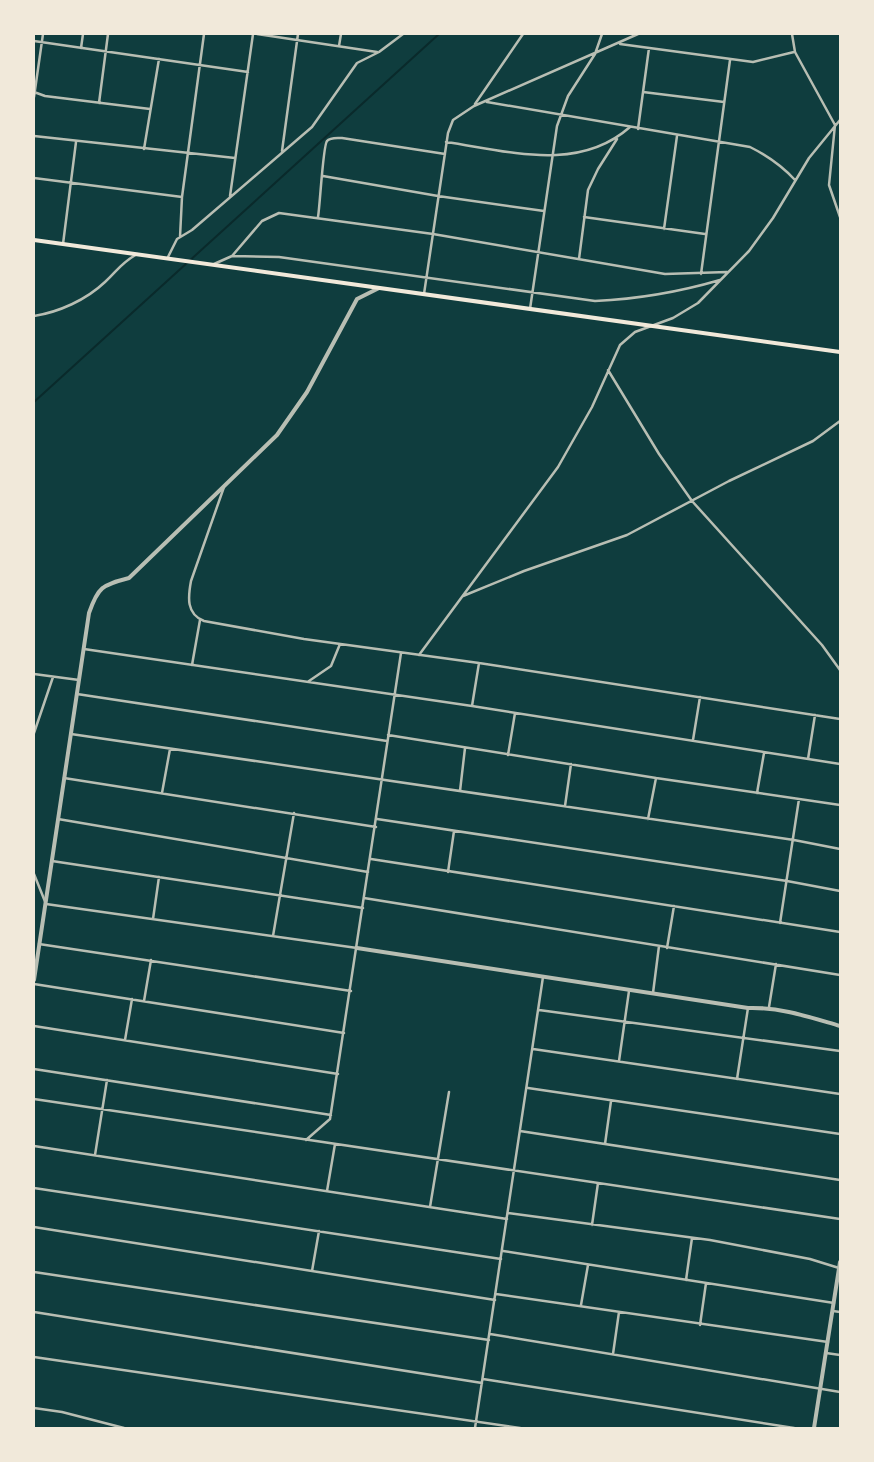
<svg xmlns="http://www.w3.org/2000/svg" width="874" height="1462" font-family="Georgia,serif">
  <style>
    .lines { fill: none; stroke-linecap: round; stroke-linejoin: round }
    .stream { stroke: #0a2a2b; stroke-width: 2 }
    .minor { stroke: #b8beb3; stroke-width: 2.5 }
    .tertiary { stroke: #b8beb3; stroke-width: 4 }
    .secondary { stroke: #f1e9da; stroke-width: 4 }
  </style>
  <rect width="100%" height="100%" fill="#0f3d3e"/>
  <g class="lines">
    <path class="stream" d="M 34,402 L 439,34"/>
    <path class="minor" d="M 257,34 L 377,52
      M 792,34 L 795,52 L 835,125 L 829,185 L 840,217
      M 34,41 L 248,72
      M 620,44 L 753,62 L 794,52
      M 339,46 L 341,34
      M 81,48 L 83,34
      M 34,92 L 45,96 L 150,109
      M 643,92 L 724,102
      M 34,97 L 43,34
      M 487,102 L 750,147 C 768,156 782,166 795,180
      M 99,103 L 108,34
      M 475,104 L 523,34
      M 638,129 L 649,48
      M 34,136 L 235,158
      M 446,142 C 508,151 578,173 630,127
      M 144,149 L 159,59
      M 282,151 L 298,34
      M 323,176 L 438,196 L 544,211
      M 34,178 L 182,197
      M 230,196 L 253,34
      M 318,217 C 320,206 323,145 327,141 C 330,137 337,138 342,138 L 445,154
      M 584,217 L 705,234
      M 664,229 L 677,136
      M 180,237 L 182,197 L 204,34
      M 63,244 L 76,142
      M 232,256 L 262,221 L 279,213 L 433,234 L 665,274 L 727,272
      M 168,257 L 177,239 L 192,230 L 312,127 L 357,63 L 379,52 L 403,34
      M 579,259 L 588,190 L 598,169 L 617,139
      M 214,264 L 232,256 L 279,257 L 595,301 C 638,299 679,292 720,280
      M 701,274 L 730,60
      M 424,294 L 448,133 L 453,120 L 474,106 L 638,34
      M 530,309 L 557,126 L 568,96 L 595,54 L 602,34
      M 34,316 C 59,312 86,300 105,282 C 118,270 120,264 137,254
      M 608,370 L 659,454 L 692,501 L 822,645 L 840,670
      M 224,487 L 191,581 C 188,597 186,614 204,621 L 304,639 L 479,663 L 840,719
      M 463,596 L 524,571 L 627,535 L 729,481 L 813,441 L 840,421
      M 84,649 L 472,706 L 840,764
      M 419,655 L 558,467 L 592,407 L 620,345 L 635,332 L 673,318 L 698,303 L 749,251 L 773,218 L 809,158 L 840,120
      M 192,665 L 200,620
      M 34,674 L 79,680
      M 309,681 L 331,666 L 340,644
      M 77,694 L 387,741
      M 472,706 L 479,663
      M 34,733 L 53,677
      M 71,734 L 794,840 L 840,849
      M 388,735 L 656,778 L 840,805
      M 693,740 L 700,697
      M 508,755 L 515,713
      M 808,759 L 815,715
      M 64,778 L 376,827
      M 460,791 L 465,748
      M 162,793 L 170,749
      M 757,793 L 764,753
      M 565,806 L 571,764
      M 58,819 L 368,872
      M 377,819 L 787,881 L 840,891
      M 648,819 L 656,778
      M 371,859 L 840,932
      M 52,861 L 363,908
      M 448,872 L 454,831
      M 34,874 L 46,904 L 357,948
      M 364,898 L 840,975
      M 153,919 L 159,877
      M 780,923 L 799,799
      M 273,936 L 294,813
      M 39,944 L 351,991
      M 667,948 L 674,906
      M 34,984 L 344,1033
      M 653,993 L 659,946
      M 144,1001 L 151,960
      M 769,1007 L 776,964
      M 539,1010 L 840,1051
      M 34,1026 L 338,1074
      M 125,1040 L 132,999
      M 533,1049 L 840,1094
      M 619,1061 L 629,991
      M 34,1069 L 331,1115
      M 737,1079 L 748,1008
      M 528,1088 L 840,1134
      M 34,1099 L 840,1219
      M 520,1131 L 840,1180
      M 306,1140 L 330,1119 L 401,653
      M 605,1144 L 611,1101
      M 34,1146 L 507,1219
      M 95,1155 L 107,1080
      M 34,1188 L 501,1259
      M 327,1191 L 335,1144
      M 430,1207 L 449,1092
      M 508,1213 L 710,1240 L 810,1259 L 839,1268
      M 592,1225 L 598,1183
      M 34,1227 L 495,1300
      M 503,1251 L 834,1303
      M 312,1271 L 319,1231
      M 34,1272 L 489,1340
      M 686,1280 L 692,1238
      M 496,1294 L 828,1342
      M 581,1305 L 588,1265
      M 833,1311 L 840,1312
      M 34,1312 L 482,1383
      M 700,1325 L 706,1283
      M 490,1334 L 840,1392
      M 826,1353 L 840,1355
      M 613,1354 L 619,1312
      M 34,1357 L 520,1428
      M 483,1379 L 794,1428
      M 34,1408 L 62,1412 L 124,1428
      M 475,1428 L 543,977"/>
    <path class="tertiary" d="M 357,948 L 748,1008 C 781,1007 809,1017 840,1026
      M 34,980 L 89,613 C 98,587 102,585 129,578 L 277,435 L 307,392 L 357,299 L 379,288
      M 814,1428 L 840,1262"/>
    <path class="secondary" d="M 34,240 L 840,352"/>
  </g>
  <rect width="874" height="1462" fill="none" stroke="#f1e9da" stroke-width="70"/>
</svg>
